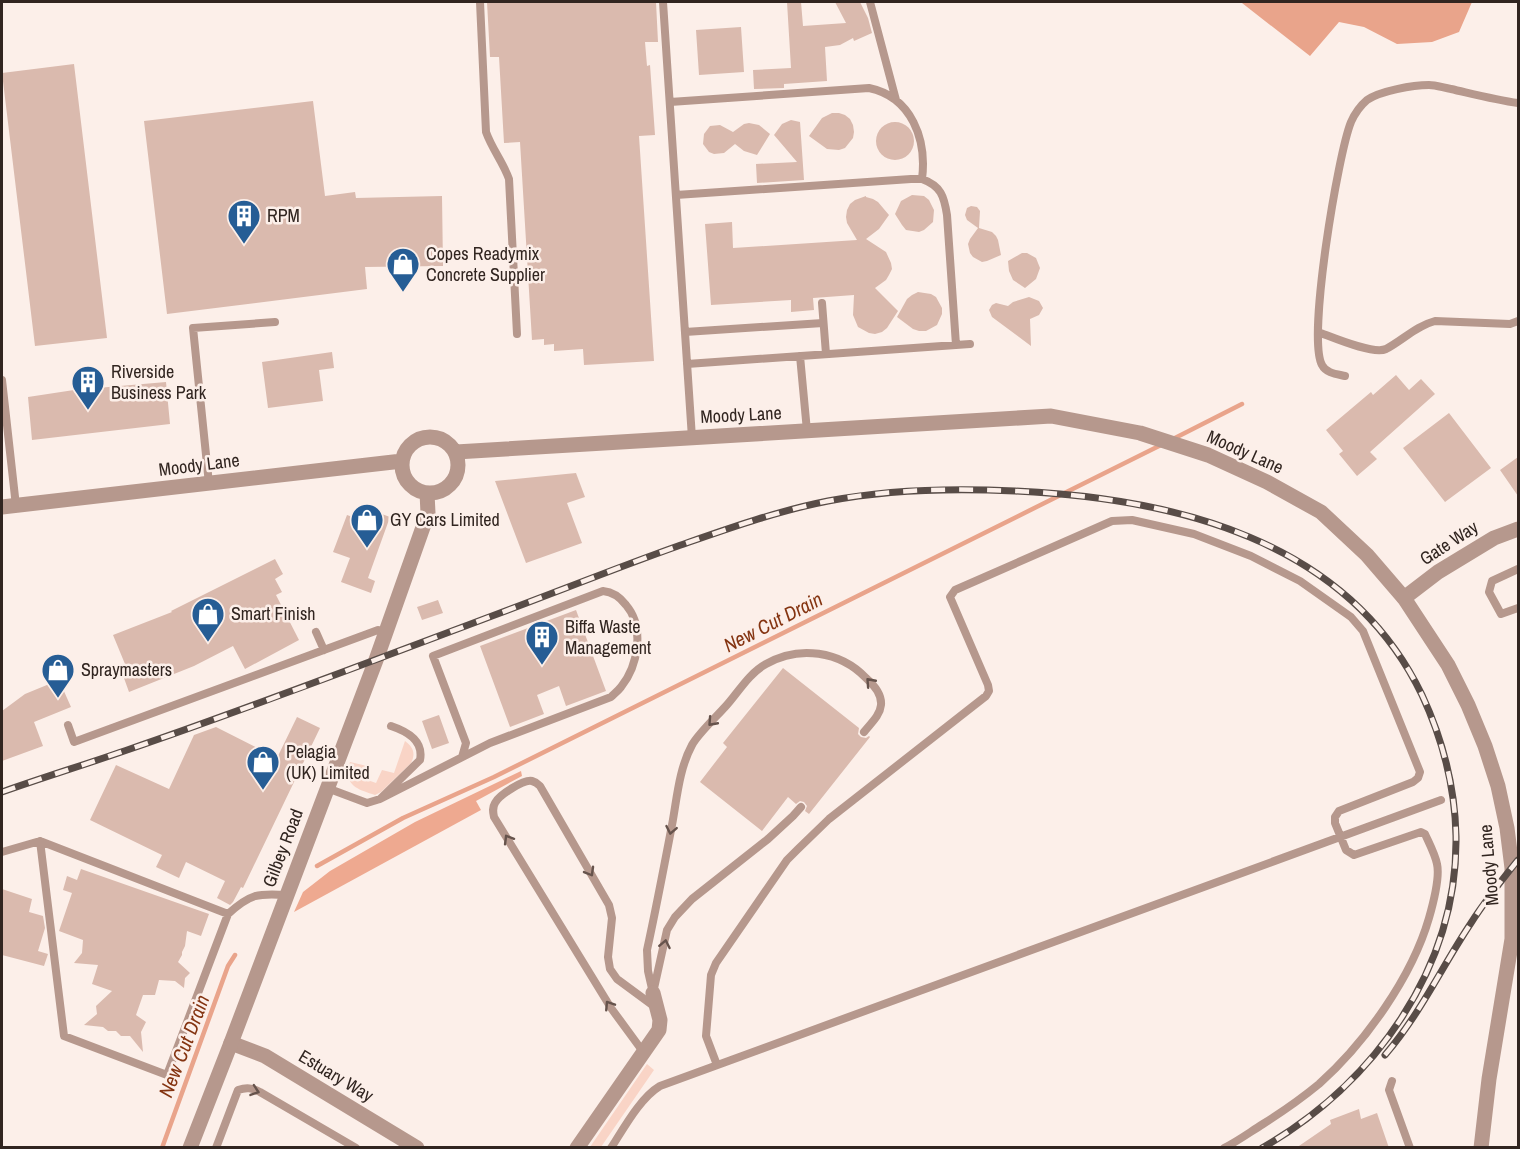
<svg xmlns="http://www.w3.org/2000/svg" width="1520" height="1149" font-family="'Archivo Narrow',sans-serif">
  <style>
    .green { fill: #f9d4c6 }
    .forest { fill: #eea990 }
    .water { fill: #e9a48b }
    .lines { fill: none; stroke-linecap: round; stroke-linejoin: round }
    .stream { stroke: #e9a48b; stroke-width: 4.5 }
    .building { fill: #dabaae }
    .service { stroke: #b6988d; stroke-width: 8 }
    .minor { stroke: #b6988d; stroke-width: 15 }
    .tertiary { stroke: #b6988d; stroke-width: 15 }
    .rail-casing { stroke: #584c47; stroke-width: 7 }
    .rail { stroke: #fcefe9; stroke-width: 4.5; stroke-dasharray: 14; stroke-linecap: butt }
    .oneway { stroke: #66534c }
    .labels { text-anchor: middle; stroke-width: 5; stroke-linejoin: round; paint-order: stroke }
    .poi-label { font-size: 18px; fill: #312520; stroke: #fcefe9; text-anchor: start }
    .street-label { font-size: 18px; fill: #312520; stroke: #fcefe9 }
    .water-label { font-size: 20px; font-style: italic; fill: #843411; stroke: #fcefe9 }
  </style>
  <rect width="100%" height="100%" fill="#fcefe9"/>
  <path class="green" d="M 405,741 C 413,747 416,753 411,763 L 381,792 L 375,795 C 356,789 343,785 350,762 L 367,766 L 362,778 L 376,783 L 382,770 L 394,773 Z
    M 647,1064 L 654,1070 L 601,1147 L 590,1147 Z"/>
  <path class="forest" d="M 521,771 L 522,776 L 476,801 L 481,810 L 294,912 L 303,892 L 330,871 L 415,822 Z"/>
  <path class="water" d="M 1238,2 L 1472,2 L 1459,32 L 1432,42 L 1397,44 L 1364,27 L 1339,22 L 1310,56 L 1242,3 Z"/>
  <g class="lines">
    <path class="stream" d="M 1173,439 L 1242,404
      M 317,866 L 403,818 L 494,777 L 1163,444
      M 162,1148 L 228,966 L 235,955"/>
  </g>
  <path class="building" d="M 487,2 L 656,2 L 658,42 L 645,42 L 647,66 L 650,65 L 655,135 L 639,136 L 654,361 L 584,365 L 583,349 L 554,351 L 554,344 L 544,345 L 544,339 L 532,340 L 520,142 L 504,143 L 499,57 L 490,57 Z
    M 787,2 L 801,2 L 803,26 L 846,23 L 835,2 L 860,2 L 868,18 L 872,33 L 854,41 L 853,38 L 840,45 L 825,47 L 827,81 L 784,84 L 784,88 L 754,89 L 753,70 L 791,68 Z
    M 741,27 L 744,72 L 699,75 L 696,30 Z
    M 74,64 L 107,338 L 35,346 L 2,73 Z
    M 313,101 L 325,196 L 355,192 L 356,198 L 442,196 L 443,266 L 365,267 L 367,289 L 167,314 L 144,121 Z
    M 832,113 L 839,113 L 845,115 L 850,119 L 853,125 L 854,132 L 853,138 L 845,148 L 839,150 L 827,149 L 809,136 L 822,118 Z
    M 791,120 L 800,122 L 804,180 L 757,183 L 756,164 L 797,162 L 774,135 L 782,124 Z
    M876 141a19 19 0 1 1 38 0a19 19 0 1 1-38 0Z
    M 749,123 L 759,125 L 770,134 L 757,155 L 744,151 L 735,144 L 724,153 L 714,154 L 709,152 L 703,144 L 704,134 L 710,126 L 720,125 L 733,132 L 744,124 Z
    M 912,195 L 924,196 L 929,200 L 934,210 L 933,222 L 924,230 L 919,232 L 906,230 L 902,225 L 895,214 L 901,201 Z
    M 866,196 L 866,197 L 873,199 L 878,202 L 889,215 L 879,229 L 866,239 L 886,252 L 891,263 L 892,269 L 889,275 L 886,280 L 875,288 L 898,311 L 887,328 L 882,332 L 875,334 L 869,333 L 858,327 L 853,315 L 854,295 L 813,298 L 814,310 L 791,312 L 791,300 L 711,305 L 705,224 L 732,222 L 733,248 L 857,240 L 847,223 L 846,217 L 847,210 L 850,204 L 855,200 Z
    M 971,206 L 977,207 L 980,211 L 979,228 L 992,232 L 996,236 L 998,240 L 1001,255 L 987,261 L 982,262 L 973,257 L 970,253 L 968,244 L 970,239 L 978,228 L 967,220 L 965,215 L 967,208 Z
    M 1022,253 L 1027,253 L 1036,258 L 1040,268 L 1036,279 L 1025,288 L 1013,280 L 1009,271 L 1008,261 Z
    M 918,292 L 931,294 L 936,297 L 942,308 L 942,314 L 937,325 L 926,331 L 919,331 L 913,329 L 897,317 L 907,299 L 912,295 Z
    M 1029,297 L 1039,301 L 1043,308 L 1039,315 L 1030,319 L 1031,346 L 992,317 L 989,310 L 992,305 L 996,303 L 1008,306 L 1013,302 Z
    M 332,352 L 334,368 L 319,370 L 323,401 L 268,408 L 262,362 Z
    M 1396,375 L 1409,390 L 1421,379 L 1435,394 L 1370,452 L 1377,459 L 1357,476 L 1339,454 L 1343,451 L 1326,430 L 1371,392 L 1373,395 Z
    M 166,382 L 170,424 L 32,440 L 28,397 L 74,390 Z
    M 1449,413 L 1491,468 L 1445,502 L 1403,448 Z
    M 1518,457 L 1518,496 L 1500,470 Z
    M 576,473 L 585,497 L 567,503 L 582,543 L 526,563 L 495,481 Z
    M 368,509 L 390,517 L 368,578 L 375,581 L 371,593 L 341,582 L 350,558 L 333,552 L 347,515 L 364,521 Z
    M 275,559 L 283,574 L 275,579 L 282,592 L 276,595 L 299,640 L 245,669 L 233,646 L 194,666 L 129,692 L 120,667 L 125,664 L 113,635 L 172,612 L 171,611 Z
    M 438,600 L 443,613 L 422,620 L 417,607 Z
    M 576,610 L 606,691 L 566,706 L 559,686 L 537,695 L 544,714 L 510,727 L 480,646 Z
    M 783,668 L 859,728 L 858,734 L 861,737 L 866,738 L 869,736 L 870,737 L 809,814 L 805,811 L 807,806 L 804,802 L 800,801 L 796,804 L 788,797 L 762,831 L 700,782 L 727,747 L 723,743 Z
    M 59,680 L 71,707 L 34,722 L 43,746 L 2,761 L 2,711 L 25,694 Z
    M 439,715 L 449,743 L 432,749 L 422,721 Z
    M 297,717 L 320,728 L 243,888 L 241,887 L 233,902 L 230,905 L 217,898 L 225,881 L 186,862 L 179,878 L 156,867 L 162,855 L 90,820 L 116,765 L 169,789 L 194,735 L 216,727 L 277,758 Z
    M 81,869 L 209,914 L 201,936 L 187,931 L 185,946 L 182,952 L 182,955 L 178,962 L 190,973 L 185,978 L 184,988 L 175,981 L 159,980 L 155,995 L 143,995 L 136,1015 L 146,1022 L 141,1032 L 143,1052 L 130,1036 L 121,1036 L 116,1031 L 108,1031 L 103,1027 L 84,1025 L 97,1014 L 96,1006 L 112,991 L 92,984 L 98,965 L 74,963 L 82,953 L 83,940 L 59,931 L 72,893 L 63,890 L 67,876 L 77,880 Z
    M 2,889 L 32,899 L 29,912 L 43,916 L 45,928 L 38,951 L 48,954 L 44,966 L 2,955 Z
    M 1359,1109 L 1361,1119 L 1377,1113 L 1389,1148 L 1296,1148 L 1331,1124 L 1330,1120 Z"/>
  <g class="lines">
    <path class="service" d="M 480,2 L 486,132 C 492,149 503,162 509,179 L 517,334
      M 663,2 L 692,438
      M 870,2 L 896,100
      M 670,102 L 869,88 C 912,97 927,140 922,179 C 941,186 944,196 947,215 L 956,345
      M 676,195 L 911,179 L 922,179
      M 822,303 L 826,354
      M 685,332 L 823,323
      M 1318,332 C 1332,337 1373,355 1386,349 C 1403,340 1416,326 1435,321 L 1510,324 L 1518,321
      M 800,356 L 807,431
      M 687,364 L 970,344
      M 1345,376 C 1336,374 1326,373 1322,365 C 1307,338 1338,154 1351,122 C 1355,113 1360,106 1367,100 C 1380,91 1413,85 1429,85 C 1436,85 1444,88 1451,89 C 1473,94 1496,100 1518,103
      M 2,380 L 16,506
      M 209,484 L 193,328 L 275,322
      M 1518,569 L 1492,581 L 1489,592 L 1501,614 L 1518,608
      M 316,632 L 324,650
      M 68,725 L 74,742 L 378,630 L 385,633
      M 327,788 L 367,803 L 380,799 L 420,760 C 424,740 406,731 391,726
      M 380,799 L 490,743 L 611,697 C 614,694 618,691 621,687 C 638,666 645,627 626,605 C 620,597 613,592 603,591 L 433,656 L 466,743 L 462,757
      M 801,807 L 793,816 L 768,839 L 692,899 L 675,917 L 667,930 L 653,993 L 648,971 L 647,950 C 656,909 664,867 672,825 C 677,798 679,769 692,745 C 698,734 716,717 725,707 C 738,693 748,674 766,664 C 799,645 840,651 866,678 C 874,685 882,694 881,705 C 880,716 870,724 864,732
      M 40,841 L 64,1036 L 167,1075 L 228,914 C 250,894 258,893 286,895
      M 2,852 L 40,841 L 228,914
      M 644,1053 L 611,1008 L 494,817 C 493,812 492,808 495,803 C 499,795 524,779 532,781 C 536,782 537,783 540,786 L 609,905 L 612,918 L 608,957 L 610,969 L 617,979 L 655,1007
      M 717,1065 L 706,1036 L 711,975 L 716,963 L 787,860 L 798,849 L 829,819 L 986,696 L 989,691 L 988,685 L 950,597 L 955,590 L 1112,521 L 1132,520 L 1194,534 L 1251,556 L 1300,581 L 1351,617 L 1363,631 L 1420,772 L 1418,778 L 1413,782 L 1339,811 L 1335,817 L 1335,823 L 1346,850 L 1354,855 L 1421,832 L 1425,834 C 1429,843 1435,854 1437,864 C 1440,877 1433,904 1429,918 C 1412,977 1365,1043 1319,1084 C 1302,1098 1282,1112 1263,1124 C 1250,1132 1238,1141 1224,1148
      M 1392,1081 L 1389,1090 L 1410,1148
      M 216,1148 L 238,1090 C 247,1087 252,1088 260,1092 L 356,1148
      M 611,1148 C 624,1128 640,1098 660,1086 L 1441,800"/>
    <path class="minor" d="M 1404,598 L 1438,572 L 1494,538 L 1518,529
      M 231,1043 L 265,1056 L 417,1148
      M 577,1148 L 659,1030 L 660,1020 L 653,993"/>
    <path class="tertiary" d="M402 465a28 28 0 1 1 56 0a28 28 0 1 1-56 0Z
      M 456,452 L 1051,416 L 1140,433 L 1208,455 L 1267,482 L 1321,512 L 1367,555 L 1404,598 L 1448,665 L 1468,705 L 1485,746 L 1498,786 L 1507,828 L 1512,868 L 1512,939 L 1489,1079 L 1481,1148
      M 2,507 L 402,461
      M 190,1148 L 231,1043 L 376,660 L 428,513 L 427,493"/>
    <g class="rail-casing">
      <path id="rail" d="M 2,792 C 44,777 87,764 130,749 C 252,707 372,661 492,616 C 554,593 616,568 678,546 C 727,529 777,511 828,501 C 890,489 952,488 1015,491 C 1173,498 1347,539 1422,695 C 1442,738 1455,787 1456,836 C 1458,968 1374,1084 1262,1148
        M 1385,1055 C 1421,1013 1441,968 1471,923 C 1485,901 1501,881 1518,860"/>
    </g>
    <use href="#rail" class="rail"/>
  </g>
  <defs><path id="oneway-chevron" d="M-2-3.5L2.5 0L-2 3.5" fill="none" stroke-width="1.6" stroke-linecap="round" stroke-linejoin="round" transform="scale(1.5)"/></defs>
  <g class="oneway">
    <use href="#oneway-chevron" transform="translate(870 682) rotate(-132)"/>
    <use href="#oneway-chevron" transform="translate(712 722) rotate(132)"/>
    <use href="#oneway-chevron" transform="translate(671 830) rotate(101)"/>
    <use href="#oneway-chevron" transform="translate(508 839) rotate(-121)"/>
    <use href="#oneway-chevron" transform="translate(590 872) rotate(60)"/>
    <use href="#oneway-chevron" transform="translate(665 944) rotate(-79)"/>
    <use href="#oneway-chevron" transform="translate(609 1005) rotate(-123)"/>
    <use href="#oneway-chevron" transform="translate(255 1091) rotate(19)"/>
  </g>
  <defs>
    <g id="building-pin" transform="scale(1.725)"><path d="M0 17L-7.5 6A9.5 9.5 0 1 1 7.5 6Z" fill="#265d95" stroke="#fcefe9"/><path d="M-4-6H4V6H1V3H-1V6H-4ZM-2.5-4.3h1.7v1.8h-1.7ZM.8-4.3h1.7v1.8H.8ZM-2.5-1h1.7V.8h-1.7ZM.8-1h1.7V.8H.8Z" fill="#fff"/></g>
    <g id="shop-pin" transform="scale(1.725)"><path d="M0 17L-7.5 6A9.5 9.5 0 1 1 7.5 6Z" fill="#265d95" stroke="#fcefe9"/><path d="M-5-2.5h2.3a2.7 3.5 0 0 1 5.4 0H5L5.5 6h-11ZM-1.5-2.5h3a1.5 2.3 0 0 0-3 0Z" fill="#fff"/></g>
  </defs>
  <g fill-rule="evenodd">
    <use href="#building-pin" x="244" y="216"/>
    <use href="#shop-pin" x="403" y="264"/>
    <use href="#building-pin" x="88" y="382"/>
    <use href="#shop-pin" x="367" y="520"/>
    <use href="#shop-pin" x="208" y="614"/>
    <use href="#building-pin" x="542" y="637"/>
    <use href="#shop-pin" x="58" y="670"/>
    <use href="#shop-pin" x="263" y="762"/>
  </g>
  <g class="labels">
    <g class="poi-label">
      <text x="267" y="222">RPM</text>
      <text x="426" y="260">Copes Readymix<tspan x="426" dy="21">Concrete Supplier</tspan></text>
      <text x="111" y="378">Riverside<tspan x="111" dy="21">Business Park</tspan></text>
      <text x="390" y="526">GY Cars Limited</text>
      <text x="231" y="620">Smart Finish</text>
      <text x="565" y="633">Biffa Waste<tspan x="565" dy="21">Management</tspan></text>
      <text x="81" y="676">Spraymasters</text>
      <text x="286" y="758">Pelagia<tspan x="286" dy="21">(UK) Limited</tspan></text>
    </g>
    <g class="street-label">
      <text transform="translate(741 415) rotate(-3)" y="6">Moody Lane</text>
      <text transform="translate(1245 452) rotate(24)" y="6">Moody Lane</text>
      <text transform="translate(199 465) rotate(-7)" y="6">Moody Lane</text>
      <text transform="translate(1449 543) rotate(-33)" y="6">Gate Way</text>
      <text transform="translate(283 848) rotate(-69)" y="6">Gilbey Road</text>
      <text transform="translate(1489 865) rotate(-95)" y="6">Moody Lane</text>
      <text transform="translate(336 1076) rotate(31)" y="6">Estuary Way</text>
    </g>
    <g class="water-label">
      <text transform="translate(773 622) rotate(-27)" y="7">New Cut Drain</text>
      <text transform="translate(184 1046) rotate(-69)" y="7">New Cut Drain</text>
    </g>
  </g>
  <rect width="1520" height="1149" fill="none" stroke="#312520" stroke-width="6"/>
</svg>
